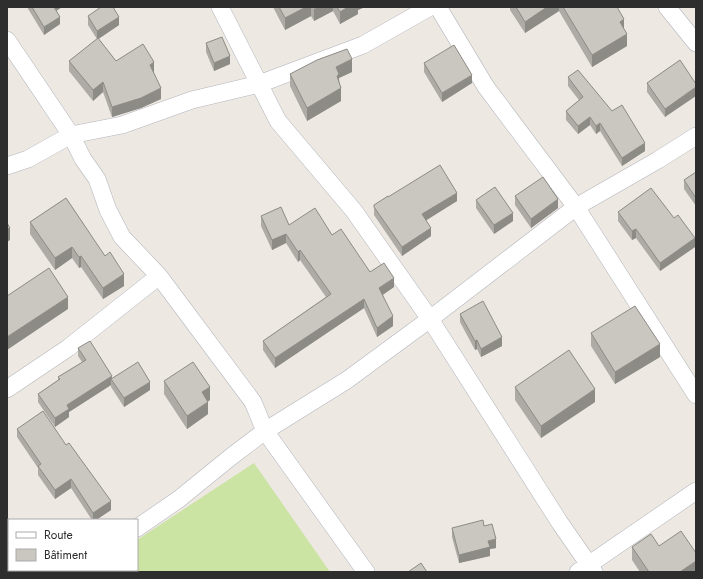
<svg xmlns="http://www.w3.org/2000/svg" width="703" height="579" font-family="Jost,sans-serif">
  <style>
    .pitch { fill: #cbe3a3 }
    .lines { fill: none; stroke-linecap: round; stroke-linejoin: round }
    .street-casing { stroke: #b3b5bc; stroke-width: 18 }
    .street { stroke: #fff; stroke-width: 17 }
    .wall { fill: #aeaaa5 }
    .shaded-wall { fill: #8d8b86 }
    .building { fill: #cac6c0; stroke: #8d8b86 }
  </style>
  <rect width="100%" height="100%" fill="#ede8e2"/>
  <path class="pitch" d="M 254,463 L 330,572 L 88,572 L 91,570 L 137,570 L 137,540 Z"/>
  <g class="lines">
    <g class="street-casing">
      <path id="street" d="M 220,7 L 278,121 L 354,211 L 430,319 L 560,523 L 594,572
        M 438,7 L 486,87 L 576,207 L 696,395
        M 667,7 L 696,43
        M 7,40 L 71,135 L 83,159 L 97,179 L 108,210 L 122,237 L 159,276 L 253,402 L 265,431 L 366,572
        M 7,166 L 28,159 L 71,135 L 122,125 L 192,100 L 259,84 L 363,45 L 430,7
        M 7,389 L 68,348 L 159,276
        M 137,528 L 179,499 L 232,456 L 265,431 L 347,380 L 430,319 L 576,207 L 658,160 L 696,136
        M 74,572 L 77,570
        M 578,572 L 696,491"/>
    </g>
    <use href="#street" class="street"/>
  </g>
  <path class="wall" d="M 27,7 L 62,7 L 56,11 L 60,24 L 44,35 Z
    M 273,7 L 365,7 L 358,10 L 358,14 L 340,24 L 333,11 L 314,21 L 311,16 L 285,30 Z
    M 510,7 L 617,7 L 624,29 L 627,46 L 592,67 L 559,11 L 525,33 L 510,10 Z
    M 88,16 L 119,25 L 98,39 L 116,61 L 154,72 L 153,73 L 161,99 L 141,108 L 112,117 L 103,92 L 93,101 L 69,71 L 69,61 L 97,39 L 88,25 Z
    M 206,43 L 230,64 L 214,71 L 206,52 Z
    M 680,60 L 665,117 L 647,92 L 647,83 Z
    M 424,63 L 472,83 L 442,102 L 424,72 Z
    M 352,72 L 339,78 L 341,101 L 307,121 L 290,86 L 290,74 Z
    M 568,77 L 645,151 L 622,166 L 600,131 L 596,134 L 590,125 L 578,134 L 566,120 L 566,111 L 579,100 L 568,86 Z
    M 696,172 L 696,206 L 684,189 L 684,180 Z
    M 515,196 L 558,208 L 531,228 L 515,205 Z
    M 388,197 L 457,201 L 426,220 L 431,236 L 402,256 L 374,215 L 374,205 Z
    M 66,198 L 124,286 L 103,299 L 81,267 L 79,268 L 72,258 L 55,270 L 30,234 L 30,222 Z
    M 476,200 L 513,221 L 494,234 L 476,208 Z
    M 618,212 L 695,247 L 660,271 L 636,238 L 632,240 L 618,221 Z
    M 261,216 L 289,225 L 332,235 L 370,272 L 394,287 L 383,295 L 393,326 L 377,337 L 364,308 L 275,368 L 263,350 L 263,341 L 326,297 L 300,260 L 298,262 L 286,243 L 272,250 L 261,226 Z
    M 460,314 L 502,346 L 481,357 L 477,349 L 475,350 L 460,322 Z
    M 591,333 L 660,357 L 615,384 L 591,346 Z
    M 78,348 L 112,378 L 150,390 L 124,407 L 111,387 L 111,385 L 69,412 L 69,417 L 55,427 L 38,402 L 38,394 L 58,380 L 58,377 L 82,362 L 78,356 Z
    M 164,381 L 210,400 L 208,401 L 208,414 L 187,429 L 164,394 Z
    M 515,387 L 595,402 L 541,438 L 515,400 Z
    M 17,429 L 111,510 L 96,520 L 92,520 L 71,488 L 55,499 L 38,475 L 38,468 L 17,437 Z
    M 484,526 L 496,548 L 490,549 L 490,556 L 459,563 L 452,537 L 452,528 Z
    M 659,546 L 696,572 L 640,572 L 632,560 L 632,547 Z"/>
  <path class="shaded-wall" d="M 53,7 L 62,7 L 53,13 Z
    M 306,7 L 311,7 L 311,16 L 285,30 L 285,18 Z
    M 318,7 L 333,7 L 333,11 L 314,21 L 314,9 Z
    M 348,7 L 365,7 L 358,10 L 358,14 L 340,24 L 340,12 Z
    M 547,7 L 559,7 L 559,11 L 525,33 L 525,22 Z
    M 60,17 L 60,24 L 44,35 L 44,27 Z
    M 119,17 L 119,25 L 97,40 L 97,31 Z
    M 624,19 L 624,30 L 620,22 Z
    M 627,34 L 627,46 L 592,67 L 592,55 Z
    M 230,56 L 230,64 L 214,71 L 214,63 Z
    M 352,59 L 352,72 L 339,78 L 339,87 L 337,79 L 336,67 Z
    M 154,62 L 154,72 L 150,75 L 150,65 Z
    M 472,75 L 472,83 L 442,102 L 442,93 Z
    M 103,82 L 103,92 L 93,101 L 93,90 Z
    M 696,87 L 696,96 L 665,117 L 665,109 Z
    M 161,88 L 161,99 L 141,108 L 112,117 L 112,107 Z
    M 341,88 L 341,101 L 307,121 L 307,108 Z
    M 590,117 L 590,125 L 578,134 L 578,126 Z
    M 600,123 L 600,131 L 596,134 L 596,126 Z
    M 645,143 L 645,151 L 622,166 L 622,158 Z
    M 457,193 L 457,201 L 422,223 L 422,214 Z
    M 558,199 L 558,208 L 531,228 L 531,219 Z
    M 513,213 L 513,221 L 494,234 L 494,225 Z
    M 10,228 L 10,240 L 7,242 L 7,229 Z
    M 431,228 L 431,236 L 402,256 L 402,247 Z
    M 636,229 L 636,238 L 632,240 L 632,231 Z
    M 286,234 L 286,243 L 272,250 L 272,240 Z
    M 695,238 L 695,247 L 660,271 L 660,263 Z
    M 72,247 L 72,258 L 55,270 L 55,258 Z
    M 300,250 L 300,260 L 298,262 L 298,252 Z
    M 81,256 L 81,267 L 79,268 L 79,257 Z
    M 124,274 L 124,286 L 103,299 L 103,288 Z
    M 394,278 L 394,287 L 379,297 L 379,288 Z
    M 68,297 L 68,309 L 7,350 L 7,337 Z
    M 364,299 L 364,308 L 275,368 L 275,358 Z
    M 393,316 L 393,326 L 377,337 L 377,328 Z
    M 502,337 L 502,346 L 481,357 L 481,349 Z
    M 477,340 L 477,349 L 475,350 L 475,341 Z
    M 660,344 L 660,357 L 615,384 L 615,372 Z
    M 112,376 L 112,380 L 111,379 L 111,385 L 69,412 L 69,417 L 55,427 L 55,418 L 67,405 Z
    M 150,382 L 150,390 L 124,407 L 124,398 Z
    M 210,387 L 210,400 L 202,405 L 202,392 Z
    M 595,389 L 595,402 L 541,438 L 541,426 Z
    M 208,402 L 208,414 L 187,429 L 187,416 Z
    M 71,479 L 71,488 L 55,499 L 55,490 Z
    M 111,501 L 111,510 L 96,520 L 93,520 L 93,513 Z
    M 496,539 L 496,548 L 490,549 L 490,556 L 459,563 L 459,555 L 488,541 Z
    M 696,561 L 696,572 L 680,572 Z"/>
  <path class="building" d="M 32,7 L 54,7 L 60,17 L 44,27 Z
    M 101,7 L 113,7 L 119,17 L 97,31 L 88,16 Z
    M 279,7 L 306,7 L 285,18 Z
    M 337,7 L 348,7 L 340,12 Z
    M 516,7 L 547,7 L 525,22 Z
    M 563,7 L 617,7 L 624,19 L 620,22 L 627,34 L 592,55 Z
    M 222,37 L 230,56 L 214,63 L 206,43 Z
    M 98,38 L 116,61 L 143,44 L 154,62 L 150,65 L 161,88 L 141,98 L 112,107 L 103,82 L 93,90 L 69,61 Z
    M 454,45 L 472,75 L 442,93 L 424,63 Z
    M 347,49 L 352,59 L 336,67 L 339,74 L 337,76 L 341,88 L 307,108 L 290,74 L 317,60 Z
    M 680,60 L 696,84 L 696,87 L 665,109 L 647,83 Z
    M 578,70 L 612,111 L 622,105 L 645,143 L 622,158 L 600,123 L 596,126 L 590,117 L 578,126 L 566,111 L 583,97 L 568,77 Z
    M 440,165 L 457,193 L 422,214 L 431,228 L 402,247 L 374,207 L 374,205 L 388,196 L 388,197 Z
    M 696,172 L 696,198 L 684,180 Z
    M 543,177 L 558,199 L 531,219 L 515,196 Z
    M 495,187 L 513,213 L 494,225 L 476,200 Z
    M 651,188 L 674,218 L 678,215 L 695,238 L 660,263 L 636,229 L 632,231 L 618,212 Z
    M 66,198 L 105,256 L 110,252 L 124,274 L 103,288 L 81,256 L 79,257 L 72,247 L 55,258 L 30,222 Z
    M 281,207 L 289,225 L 315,208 L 332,235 L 341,229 L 370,272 L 384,263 L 394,278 L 379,288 L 393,316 L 377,328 L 364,299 L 275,358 L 263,341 L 331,294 L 300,250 L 298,252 L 286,234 L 272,240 L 261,216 Z
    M 7,223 L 10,228 L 7,229 Z
    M 49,268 L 68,297 L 7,337 L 7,296 Z
    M 483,301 L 502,337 L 481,349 L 477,340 L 475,341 L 460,314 Z
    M 635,306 L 660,344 L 615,372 L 591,333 Z
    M 90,341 L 112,376 L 67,405 L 69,409 L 55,418 L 38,394 L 60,379 L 58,377 L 86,360 L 78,348 Z
    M 569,350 L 595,389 L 541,426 L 515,387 Z
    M 138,362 L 150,382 L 124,398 L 111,379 Z
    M 193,362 L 210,387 L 202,392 L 208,402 L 187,416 L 164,381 Z
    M 43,411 L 66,445 L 69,443 L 111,501 L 93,513 L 71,479 L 55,490 L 38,466 L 41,464 L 17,429 Z
    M 483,520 L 484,526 L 492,524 L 496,539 L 488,541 L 490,547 L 459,555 L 452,528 Z
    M 681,531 L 696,553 L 696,561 L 680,572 L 649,572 L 632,547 L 651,534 L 659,546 Z
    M 421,563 L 427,572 L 408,572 Z"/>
  <rect width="703" height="579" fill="none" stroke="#2e2e2e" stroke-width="16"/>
  <rect x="8" y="519" width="130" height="52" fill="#ffffff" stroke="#ababab"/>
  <rect x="16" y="532" width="20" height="6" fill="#ffffff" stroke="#ababab"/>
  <text x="44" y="539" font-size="12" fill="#2e2e2e">Route</text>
  <rect x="16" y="549" width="20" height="12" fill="#cac6c0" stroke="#ababab"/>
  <text x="44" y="559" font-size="12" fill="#2e2e2e">Bâtiment</text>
</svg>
